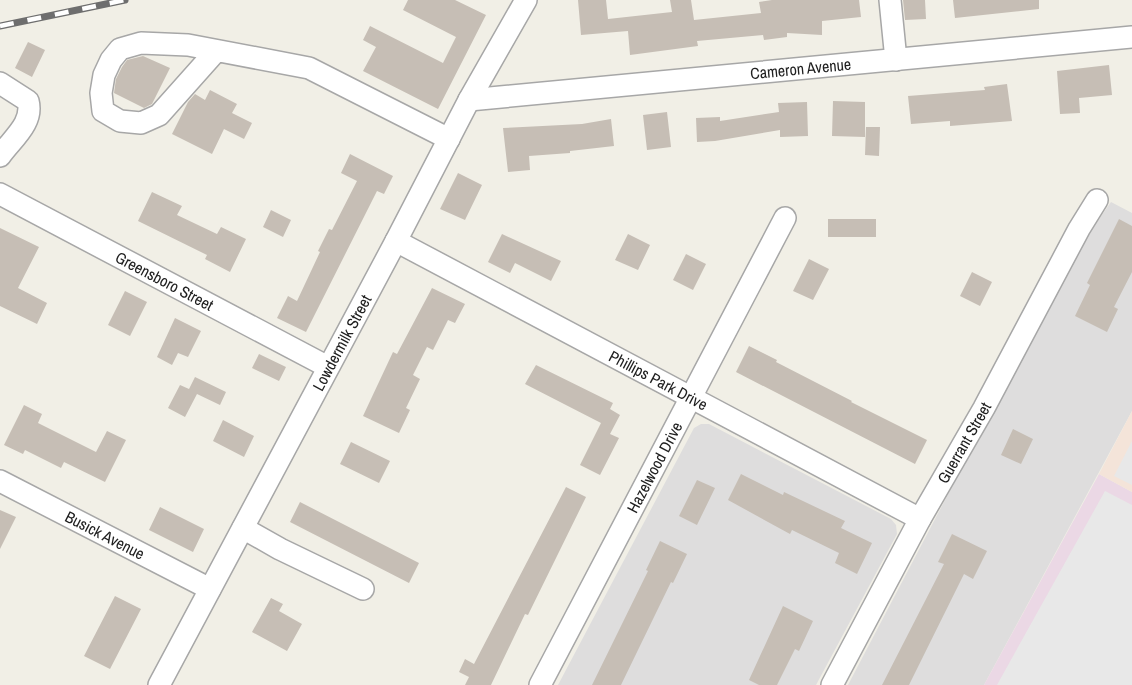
<svg xmlns="http://www.w3.org/2000/svg" width="1132" height="685" font-family="'Archivo Narrow',sans-serif">
  <style>
    .residential { fill: #dedddd }
    .industrial { fill: #ebd8e5 }
    .military { fill: #f4e4d9 }
    .parking { fill: #e8e8e8 }
    .building { fill: #c6beb5 }
    .lines { fill: none; stroke-linecap: round; stroke-linejoin: round }
    .minor-casing { stroke: #a7a7a7; stroke-width: 24 }
    .minor { stroke: #fff; stroke-width: 21 }
    .rail-casing { stroke: #6e6e6e; stroke-width: 7 }
    .rail { stroke: #fff; stroke-width: 4.5; stroke-dasharray: 14; stroke-linecap: butt }
    .labels { text-anchor: middle; stroke-width: 4.5; stroke-linejoin: round; paint-order: stroke }
    .street-label { font-size: 16px; fill: #202020; stroke: #fff }
  </style>
  <rect width="100%" height="100%" fill="#f1efe6"/>
  <path class="residential" d="M 1111,202 L 1132,213 L 1132,411 L 984,685 L 848,685 L 1073,256 Z
    M 701,424 L 709,424 L 891,519 L 896,525 L 897,534 L 816,685 L 558,685 L 694,428 Z"/>
  <path class="industrial" d="M 1099,474 L 1132,492 L 1132,685 L 984,685 Z"/>
  <path class="military" d="M 1132,411 L 1132,492 L 1099,474 Z"/>
  <path class="parking" d="M 1132,441 L 1132,485 L 1114,476 Z
    M 1105,491 L 1132,505 L 1132,685 L 997,685 Z"/>
  <path class="building" d="M 408,0 L 455,0 L 486,15 L 438,109 L 363,71 L 376,47 L 363,40 L 370,26 L 443,63 L 456,37 L 403,10 Z
    M 578,0 L 606,0 L 608,19 L 672,12 L 670,0 L 691,0 L 694,20 L 761,13 L 759,2 L 772,0 L 859,0 L 861,17 L 822,21 L 822,35 L 787,33 L 787,37 L 764,40 L 763,35 L 697,41 L 698,46 L 630,55 L 628,31 L 581,35 Z
    M 903,0 L 925,0 L 926,19 L 905,20 Z
    M 953,0 L 1039,0 L 1039,9 L 955,18 Z
    M 28,42 L 45,50 L 32,77 L 15,68 Z
    M 143,56 L 170,68 L 152,104 L 144,108 L 114,93 L 116,79 L 122,67 L 127,60 Z
    M 1109,65 L 1112,95 L 1079,98 L 1080,113 L 1060,114 L 1057,71 Z
    M 1007,84 L 1012,121 L 950,126 L 950,121 L 911,124 L 908,96 L 985,90 L 984,87 Z
    M 210,90 L 237,104 L 232,113 L 252,123 L 244,139 L 224,129 L 212,154 L 172,134 L 188,102 L 195,94 L 205,100 Z
    M 833,101 L 865,102 L 865,137 L 832,136 Z
    M 807,102 L 808,136 L 780,137 L 780,130 L 715,141 L 697,142 L 696,118 L 720,117 L 720,121 L 779,112 L 778,103 Z
    M 667,112 L 671,147 L 647,150 L 643,115 Z
    M 611,119 L 614,146 L 570,151 L 570,153 L 529,156 L 530,170 L 508,172 L 503,128 L 582,124 Z
    M 866,127 L 880,127 L 879,156 L 865,155 Z
    M 350,154 L 393,176 L 384,194 L 377,191 L 306,332 L 277,318 L 288,296 L 297,301 L 320,252 L 318,251 L 329,229 L 332,230 L 357,181 L 341,173 Z
    M 458,173 L 482,185 L 465,220 L 440,209 Z
    M 152,192 L 182,206 L 177,215 L 217,234 L 221,227 L 246,239 L 230,272 L 205,259 L 207,255 L 138,221 Z
    M 271,210 L 291,220 L 283,237 L 263,227 Z
    M 828,219 L 876,219 L 876,237 L 828,237 Z
    M 1119,219 L 1132,226 L 1132,272 L 1114,307 L 1118,309 L 1107,332 L 1075,316 L 1090,285 L 1087,283 Z
    M 0,228 L 39,247 L 18,288 L 47,303 L 37,324 L 0,306 Z
    M 502,234 L 561,261 L 551,281 L 515,263 L 510,273 L 488,262 Z
    M 628,234 L 650,245 L 638,270 L 615,260 Z
    M 686,254 L 706,264 L 693,290 L 673,280 Z
    M 809,259 L 829,269 L 813,300 L 793,291 Z
    M 972,272 L 992,282 L 980,306 L 960,296 Z
    M 432,288 L 465,304 L 455,323 L 448,320 L 433,350 L 427,347 L 413,375 L 420,379 L 406,408 L 410,410 L 399,433 L 363,416 L 393,352 L 397,354 Z
    M 125,291 L 147,302 L 130,336 L 108,325 Z
    M 175,318 L 201,331 L 188,357 L 178,353 L 172,365 L 157,357 Z
    M 749,346 L 777,360 L 776,362 L 852,401 L 851,402 L 927,440 L 915,464 L 736,372 Z
    M 259,354 L 286,367 L 279,381 L 252,368 Z
    M 536,365 L 613,403 L 610,409 L 620,415 L 610,434 L 619,438 L 600,475 L 580,465 L 601,423 L 525,384 Z
    M 195,377 L 226,392 L 220,405 L 197,394 L 185,417 L 168,408 L 180,385 L 189,389 Z
    M 24,405 L 42,414 L 38,423 L 96,452 L 107,431 L 126,440 L 105,482 L 64,462 L 61,468 L 25,450 L 23,454 L 4,445 Z
    M 223,420 L 254,436 L 244,457 L 213,441 Z
    M 1013,429 L 1033,439 L 1021,464 L 1001,455 Z
    M 351,442 L 390,461 L 379,483 L 340,464 Z
    M 741,474 L 783,495 L 784,492 L 845,521 L 841,528 L 872,543 L 857,574 L 835,563 L 839,553 L 792,530 L 790,534 L 728,500 Z
    M 697,480 L 715,488 L 697,525 L 679,516 Z
    M 566,487 L 586,497 L 528,615 L 525,614 L 491,685 L 465,685 L 469,677 L 459,672 L 465,659 L 474,664 Z
    M 300,502 L 419,563 L 409,583 L 290,522 Z
    M 160,507 L 204,529 L 193,552 L 149,530 Z
    M 0,510 L 16,517 L 0,549 Z
    M 952,534 L 987,551 L 973,579 L 964,574 L 909,685 L 882,685 L 944,564 L 938,562 Z
    M 660,541 L 687,554 L 673,583 L 671,582 L 621,685 L 592,685 L 648,571 L 646,570 Z
    M 115,596 L 141,609 L 110,669 L 84,656 Z
    M 271,598 L 283,604 L 279,611 L 302,624 L 287,651 L 252,632 Z
    M 783,606 L 813,621 L 799,651 L 795,649 L 777,685 L 759,685 L 749,680 Z"/>
  <g class="lines">
    <g class="minor-casing">
      <g id="minor">
        <path d="M 890,0 L 896,60"/>
        <path d="M 216,51 L 159,115 L 141,123 L 120,121 L 103,111 L 101,93 L 104,75 L 111,60 L 120,49 L 141,43 L 188,45 L 309,68 L 449,139"/>
        <path d="M 0,83 L 28,101 C 34,123 12,139 0,156"/>
        <path id="s1" d="M 469,100 L 1132,37"/>
        <path id="s2" d="M 0,194 L 328,367"/>
        <path id="s3" d="M 396,241 L 920,519"/>
        <path id="s4" d="M 0,481 L 210,589"/>
        <path d="M 243,528 L 280,549 L 363,589"/>
        <path id="s5" d="M 159,685 L 396,241 L 469,100 L 526,0"/>
        <path id="s6" d="M 540,685 L 785,218"/>
        <path id="s7" d="M 832,685 L 920,519 L 984,408 L 1079,229 L 1097,200"/>
      </g>
    </g>
    <use href="#minor" class="minor"/>
    <g class="rail-casing">
      <path id="rail" d="M 0,26 L 125,0"/>
    </g>
    <use href="#rail" class="rail"/>
  </g>
  <g class="labels">
    <g class="street-label">
      <text dy="6" stroke="none"><textPath href="#s1" startOffset="333">Cameron Avenue</textPath></text>
      <text dy="6" stroke="none"><textPath href="#s2" startOffset="186">Greensboro Street</textPath></text>
      <text dy="6" stroke="none"><textPath href="#s5" startOffset="388">Lowdermilk Street</textPath></text>
      <text dy="6" stroke="none"><textPath href="#s3" startOffset="297">Phillips Park Drive</textPath></text>
      <text dy="6" stroke="none"><textPath href="#s7" startOffset="276">Guerrant Street</textPath></text>
      <text dy="6" stroke="none"><textPath href="#s6" startOffset="246">Hazelwood Drive</textPath></text>
      <text dy="6" stroke="none"><textPath href="#s4" startOffset="118">Busick Avenue</textPath></text>
    </g>
  </g>
</svg>
